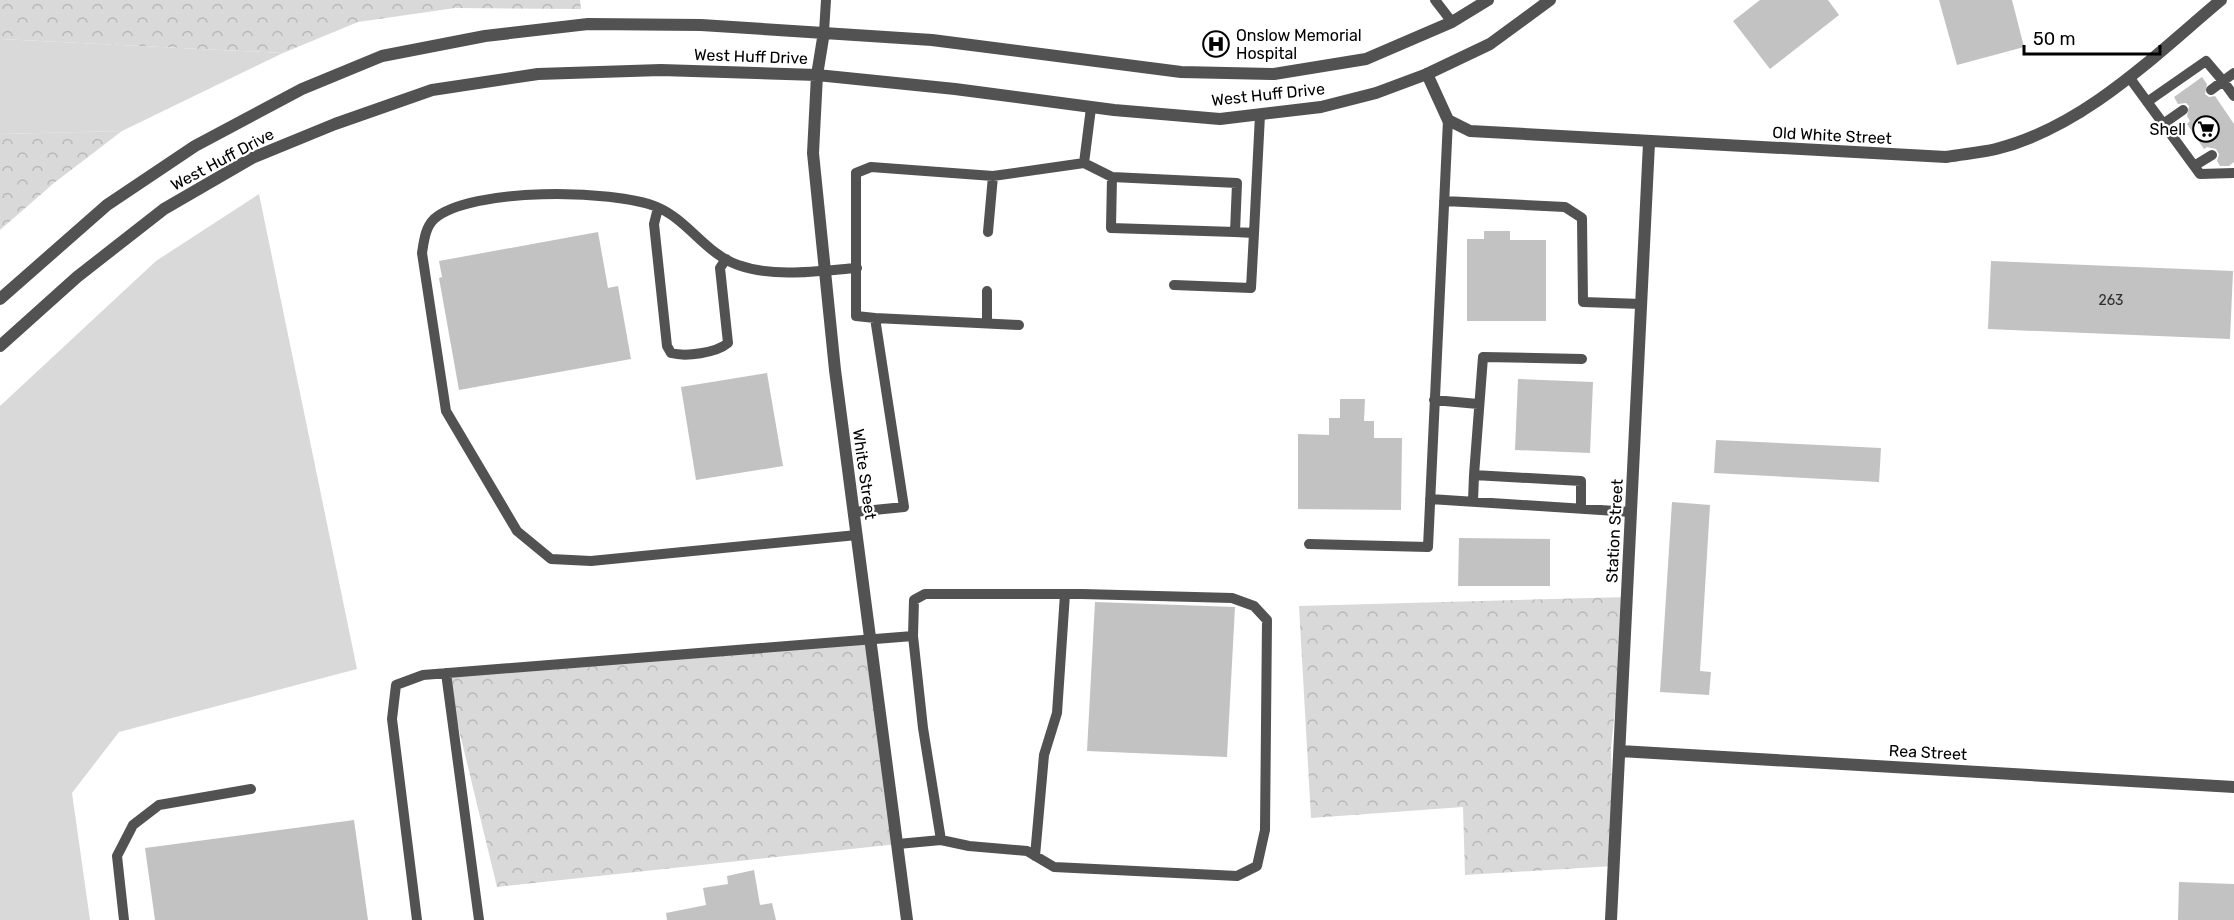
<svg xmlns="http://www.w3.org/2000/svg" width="2234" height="920" font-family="Rubik,sans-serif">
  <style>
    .grass { fill: #d9d9d9 }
    .forest { fill: url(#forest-crowns) }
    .building { fill: #c2c2c2 }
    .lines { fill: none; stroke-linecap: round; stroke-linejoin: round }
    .service { stroke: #525252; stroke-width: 10 }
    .minor { stroke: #525252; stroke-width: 12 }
    .tertiary { stroke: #525252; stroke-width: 12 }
    .labels { text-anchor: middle; stroke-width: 4.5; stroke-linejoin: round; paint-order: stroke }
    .number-label { font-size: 14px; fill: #303030 }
    .poi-label { font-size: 16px; fill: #000; stroke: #fff; text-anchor: start }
    .street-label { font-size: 16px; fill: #000; stroke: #fff }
  </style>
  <defs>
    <pattern id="forest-crowns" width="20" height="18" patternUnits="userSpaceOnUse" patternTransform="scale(1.5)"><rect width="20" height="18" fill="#d9d9d9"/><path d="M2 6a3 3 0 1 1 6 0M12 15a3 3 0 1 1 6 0" fill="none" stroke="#b8b8b8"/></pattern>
  </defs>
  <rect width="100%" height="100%" fill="#fff"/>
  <path class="grass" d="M 0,39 L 283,53 L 122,131 L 0,134 Z
    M 259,194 L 357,669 L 119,732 L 72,793 L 90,920 L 0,920 L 0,406 L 156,261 Z"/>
  <path class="forest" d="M 0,0 L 580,0 L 581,9 L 455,8 L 358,22 L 283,53 L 0,39 Z
    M 122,131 L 54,183 L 0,230 L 0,134 Z
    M 1627,597 L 1611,748 L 1614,866 L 1465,875 L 1463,807 L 1311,818 L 1299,606 Z
    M 870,640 L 898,844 L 497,887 L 446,676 Z"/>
  <path class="building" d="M 1760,0 L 1828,0 L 1839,15 L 1770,69 L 1733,21 Z
    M 1939,0 L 2012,0 L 2024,47 L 1957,65 Z
    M 2202,77 L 2207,84 L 2205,94 L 2209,97 L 2215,96 L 2234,124 L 2234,162 L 2229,166 L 2220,166 L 2217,161 L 2219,154 L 2216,149 L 2207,147 L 2204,149 L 2187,124 L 2190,121 L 2187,116 L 2189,106 L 2186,103 L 2178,104 L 2174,97 Z
    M 1484,231 L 1510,231 L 1510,240 L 1546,240 L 1546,321 L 1467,321 L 1467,239 L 1484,239 Z
    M 598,232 L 608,288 L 618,286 L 631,359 L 459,390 L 439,278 L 442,277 L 439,261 Z
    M 1991,261 L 2233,271 L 2230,339 L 1988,329 Z
    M 767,373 L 783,466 L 696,480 L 681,387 Z
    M 1518,379 L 1593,382 L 1590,453 L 1515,450 Z
    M 1340,399 L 1365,399 L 1364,421 L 1374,421 L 1374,438 L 1402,438 L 1401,510 L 1298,509 L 1298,434 L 1329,435 L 1329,418 L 1340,418 Z
    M 1716,440 L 1881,448 L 1879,482 L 1714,473 Z
    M 1672,502 L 1710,505 L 1700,671 L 1711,672 L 1709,695 L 1660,692 Z
    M 1459,538 L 1550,539 L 1550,586 L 1458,586 Z
    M 1095,602 L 1235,607 L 1227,757 L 1087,751 Z
    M 354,820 L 368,920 L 155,920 L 145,848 Z
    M 754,870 L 760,905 L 772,903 L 776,920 L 667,920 L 666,913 L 706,905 L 703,888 L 728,884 L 727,876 Z
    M 2179,882 L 2234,884 L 2234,920 L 2178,920 Z"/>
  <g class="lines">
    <path class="service" d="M 1435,0 L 1452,22
      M 824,32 L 826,0
      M 2129,77 L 2200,174 L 2234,173
      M 2211,90 L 2223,81 L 2234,96
      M 2147,102 L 2206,61 L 2223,81 L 2234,73
      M 1091,108 L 1084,163 L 1112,177 L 1237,183 L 1235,232 L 1111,228 L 1112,177
      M 2163,124 L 2183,110
      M 2194,166 L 2212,155
      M 1444,201 L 1565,207 L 1582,218 L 1583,302 L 1642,304
      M 658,208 L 654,224 L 667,346 L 671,353 C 686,357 716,353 728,343 L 720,268 L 726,259
      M 988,232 L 993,176
      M 1235,232 L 1254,233 L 1260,115
      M 857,268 C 819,271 775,278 738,265 C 706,254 688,220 657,207 C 613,189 470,187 434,219 C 425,228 424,241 422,253 L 446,411 L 517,531 L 551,559 L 591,561 L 857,535
      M 1174,285 L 1251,288 L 1254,233
      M 875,318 L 1019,325
      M 987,323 L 987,291
      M 1434,400 L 1478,404
      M 1430,499 L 1631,512
      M 1473,501 L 1474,475
      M 1581,509 L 1581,481 L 1474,475 L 1483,357 L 1582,359
      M 854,512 L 904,507 L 875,318 L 856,316 L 856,173 L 871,167 L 993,176 L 1084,163
      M 1309,544 L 1428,547 L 1448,120
      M 446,673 L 479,920
      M 898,844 L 941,840
      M 1035,856 L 1044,755 L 1057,713 L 1065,594
      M 124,920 L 117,856 L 133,825 L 159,805 L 251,789
      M 417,920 L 392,719 L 396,685 L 423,675 L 913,636 L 923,728 L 941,840 L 969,846 L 1027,851 L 1054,867 L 1237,876 L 1257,866 L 1265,830 L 1267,620 L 1254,606 L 1232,598 L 1082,594 L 925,594 L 914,600 L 913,636"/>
    <path class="minor" d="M 1427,74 L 1448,120 L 1470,131 L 1946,157 C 1962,154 1979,153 1996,149 C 2084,127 2154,56 2221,0
      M 1620,751 L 2234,787
      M 1611,920 L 1649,143"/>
    <path class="tertiary" d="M 824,32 L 817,75 L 813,153 L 835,370 L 907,920
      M 0,299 L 107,205 L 195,146 L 302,89 L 382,56 L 485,36 L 588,24 L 701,25 L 932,40 L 1181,72 L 1274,74 L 1366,59 L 1452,22 L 1488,0
      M 0,346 L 77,277 L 164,209 L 252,158 L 335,124 L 432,90 L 538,74 L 661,70 L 817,75 L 955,89 L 1114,110 L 1220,119 L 1321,107 L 1376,93 L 1427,74 L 1490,44 L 1550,0"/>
  </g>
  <defs>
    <g id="hospital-ring" transform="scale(1.35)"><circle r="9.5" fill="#fff" stroke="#000" stroke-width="1.5"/><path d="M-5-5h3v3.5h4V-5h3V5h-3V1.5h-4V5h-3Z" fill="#000"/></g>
    <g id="supermarket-ring" transform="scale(1.35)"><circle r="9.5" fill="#fff" stroke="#000" stroke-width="1.5"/><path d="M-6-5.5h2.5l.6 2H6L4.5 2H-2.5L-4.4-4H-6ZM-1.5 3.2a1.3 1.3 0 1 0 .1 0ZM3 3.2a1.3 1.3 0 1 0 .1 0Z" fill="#000"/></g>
  </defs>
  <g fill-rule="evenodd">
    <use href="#hospital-ring" x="1216" y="44"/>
    <use href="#supermarket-ring" x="2206" y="129"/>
  </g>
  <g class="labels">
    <g class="number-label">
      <text x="2111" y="305">263</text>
    </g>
    <g class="poi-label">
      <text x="1236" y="41">Onslow Memorial<tspan x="1236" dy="18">Hospital</tspan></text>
      <text x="2186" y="135" text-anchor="end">Shell</text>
    </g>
    <g class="street-label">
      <text transform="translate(751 56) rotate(2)" y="6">West Huff Drive</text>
      <text transform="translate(1268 94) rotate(-6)" y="6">West Huff Drive</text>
      <text transform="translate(1832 135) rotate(3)" y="6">Old White Street</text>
      <text transform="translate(222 159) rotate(-28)" y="6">West Huff Drive</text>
      <text transform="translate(865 474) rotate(82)" y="6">White Street</text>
      <text transform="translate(1614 531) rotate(-87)" y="6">Station Street</text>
      <text transform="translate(1928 752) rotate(3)" y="6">Rea Street</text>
    </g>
  </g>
  <path d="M2024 45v9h136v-9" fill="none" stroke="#000000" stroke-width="3"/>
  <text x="2033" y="45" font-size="18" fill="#000000" stroke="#ffffff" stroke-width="4.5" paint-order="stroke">50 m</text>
</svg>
